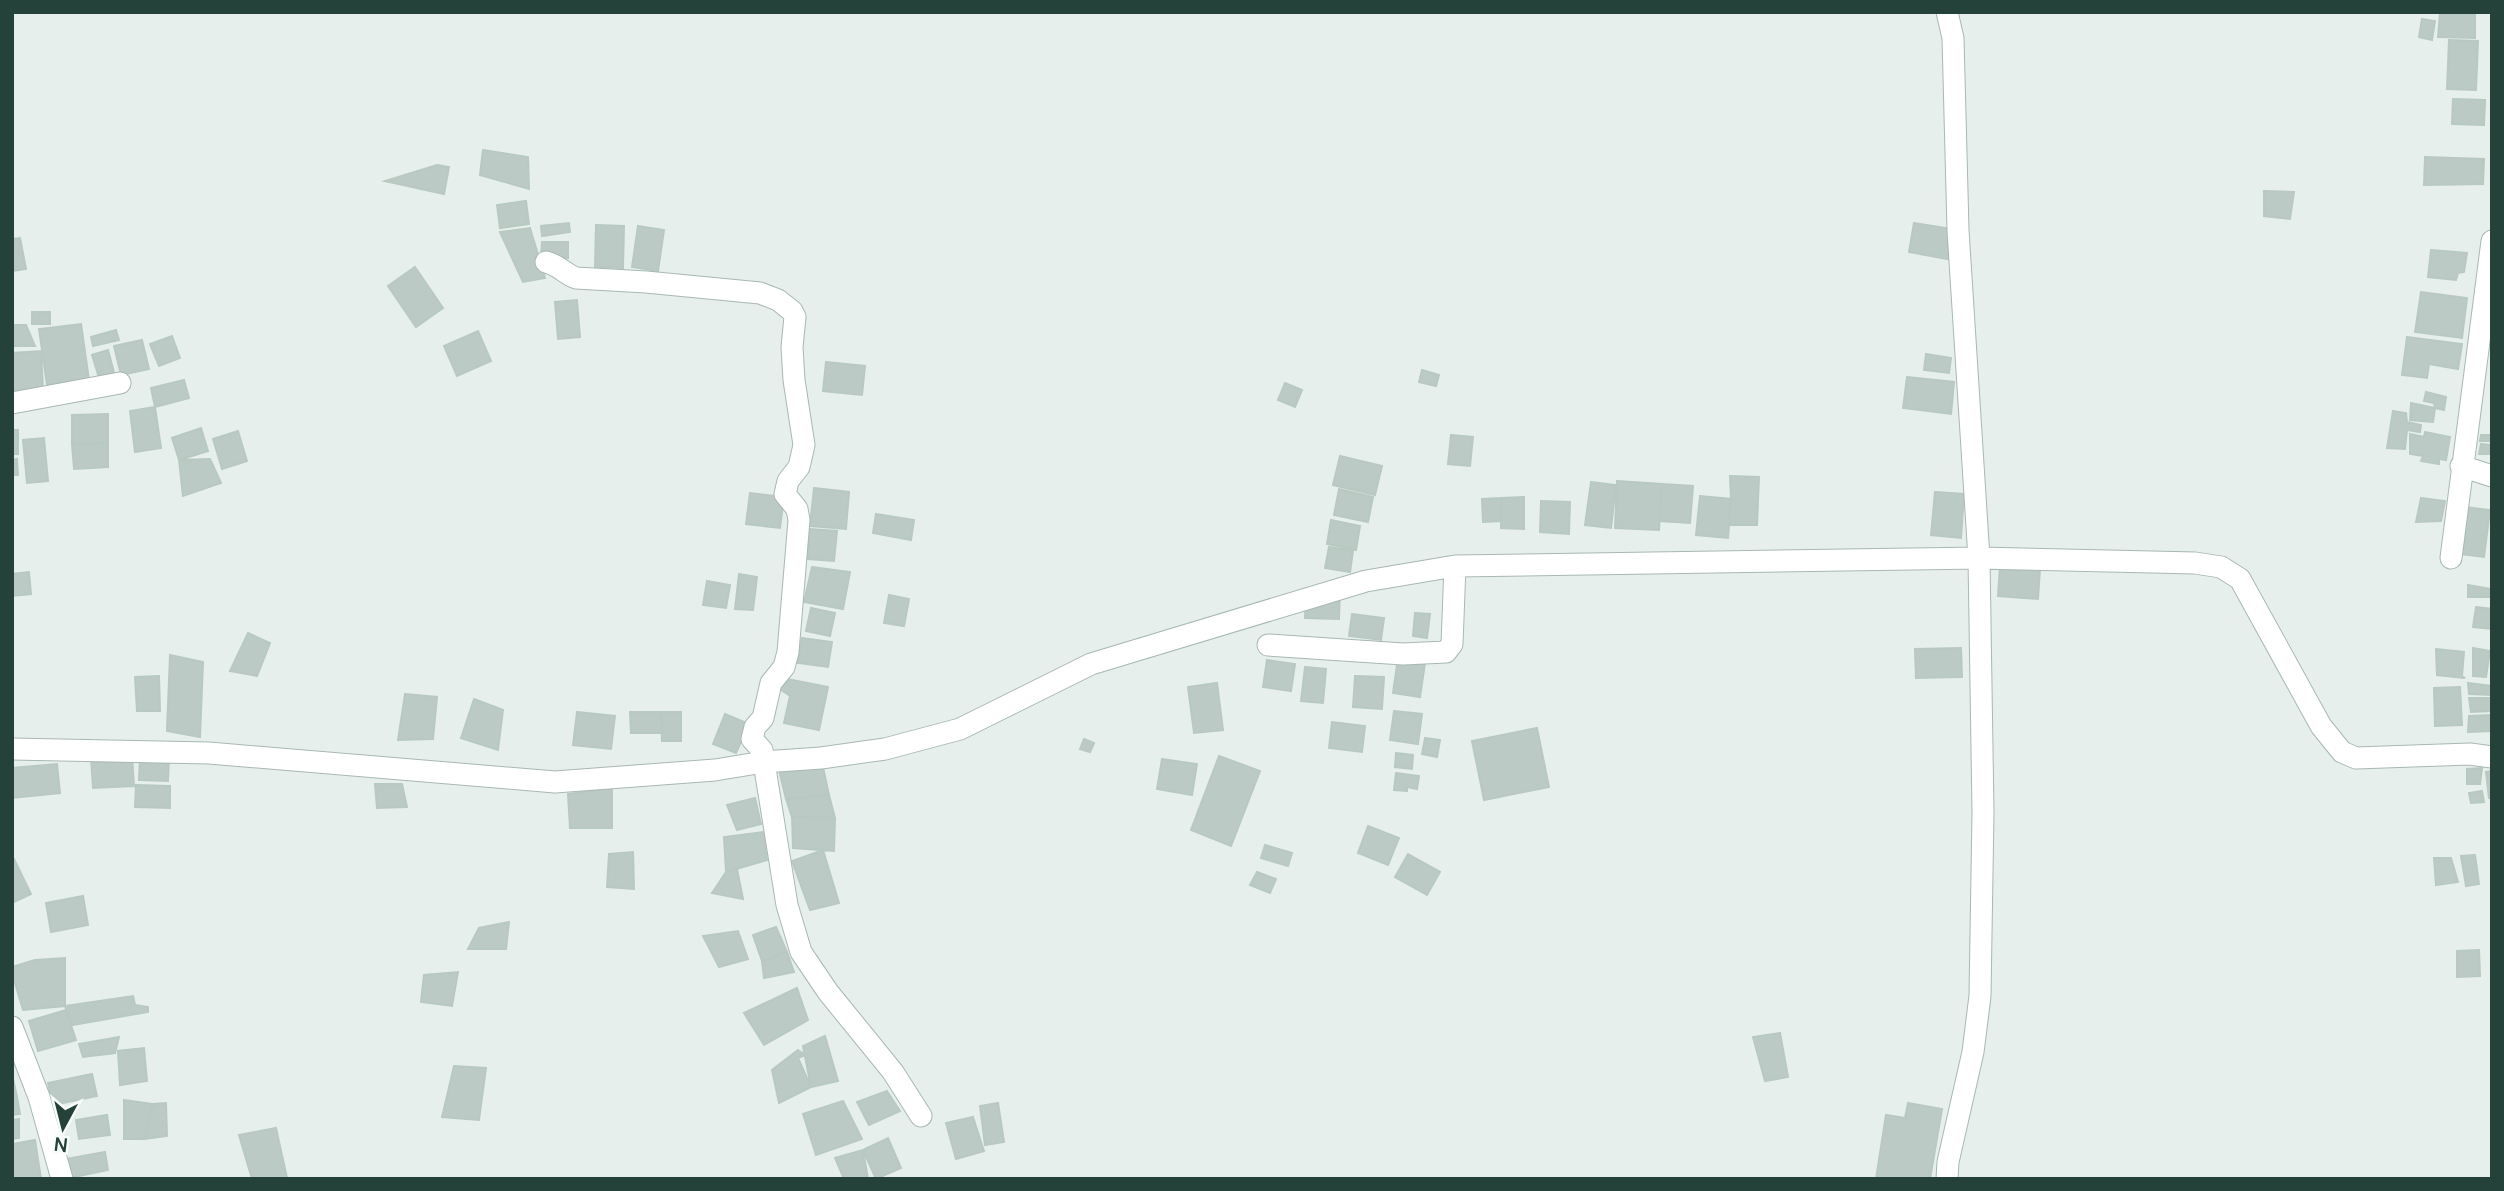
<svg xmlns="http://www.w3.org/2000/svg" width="2504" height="1191" font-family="Manrope,sans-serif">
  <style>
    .building { fill: #bbcac4; stroke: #b8c9c2; stroke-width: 2 }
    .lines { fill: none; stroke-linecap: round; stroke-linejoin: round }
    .minor-casing { stroke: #a8b8b2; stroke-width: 23 }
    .minor { stroke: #fff; stroke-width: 21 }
  </style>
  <rect width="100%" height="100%" fill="#e6efeb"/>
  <path class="building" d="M 2475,12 L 2475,38 L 2438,37 L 2440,13 Z
    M 2422,19 L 2435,21 L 2432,40 L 2419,37 Z
    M 2449,40 L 2478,41 L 2476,90 L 2447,89 Z
    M 2453,99 L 2485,100 L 2484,125 L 2452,124 Z
    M 483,150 L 528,157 L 529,189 L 480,175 Z
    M 2425,157 L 2484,159 L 2483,184 L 2424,185 Z
    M 437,165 L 449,167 L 444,194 L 385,181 Z
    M 2264,191 L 2294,192 L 2290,219 L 2264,216 Z
    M 526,201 L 529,224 L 500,228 L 497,205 Z
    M 569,223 L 570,232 L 542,236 L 541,226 Z
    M 1914,223 L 1958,230 L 1953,260 L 1909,252 Z
    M 596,225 L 624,226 L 623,268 L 595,267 Z
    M 638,226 L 664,230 L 658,271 L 632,267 Z
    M 530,228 L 545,278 L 523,282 L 500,232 Z
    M 20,238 L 26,269 L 12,271 L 12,239 Z
    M 542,242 L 568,242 L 568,258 L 541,257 Z
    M 2431,250 L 2467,253 L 2464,272 L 2458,273 L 2456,280 L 2428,277 Z
    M 415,267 L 443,308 L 416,327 L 388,286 Z
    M 2421,292 L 2467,298 L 2462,338 L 2415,332 Z
    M 577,300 L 580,337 L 558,339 L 555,302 Z
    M 32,312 L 50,312 L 50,324 L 32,324 Z
    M 81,324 L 89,380 L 47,385 L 39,329 Z
    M 12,325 L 26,325 L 35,346 L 12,346 Z
    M 116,330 L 119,340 L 93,346 L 91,337 Z
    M 478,331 L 491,361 L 457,376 L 444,346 Z
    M 172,336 L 180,358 L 159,366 L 150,344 Z
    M 2407,337 L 2462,344 L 2458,369 L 2429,364 L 2427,378 L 2402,375 Z
    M 142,340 L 149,369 L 121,375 L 114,346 Z
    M 108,350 L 115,376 L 100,381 L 92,355 Z
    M 41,351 L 43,389 L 12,390 L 12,353 Z
    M 1926,354 L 1951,358 L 1949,373 L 1924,370 Z
    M 826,362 L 865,366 L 862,395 L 823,391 Z
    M 1422,370 L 1439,375 L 1436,386 L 1419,382 Z
    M 1907,377 L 1954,382 L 1951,414 L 1903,408 Z
    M 184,380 L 189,398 L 155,407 L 151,388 Z
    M 1285,383 L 1302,390 L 1295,407 L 1278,400 Z
    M 2426,392 L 2446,397 L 2444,410 L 2435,408 L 2434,403 L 2424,401 Z
    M 2411,403 L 2435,408 L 2433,422 L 2410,420 Z
    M 155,407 L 161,448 L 135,452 L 130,411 Z
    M 2393,411 L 2406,413 L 2407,422 L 2421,425 L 2420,432 L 2407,430 L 2405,449 L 2387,448 Z
    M 108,414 L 108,443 L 72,444 L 72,415 Z
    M 201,428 L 208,451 L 179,460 L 172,438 Z
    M 12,430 L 18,430 L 18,454 L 12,454 Z
    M 238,431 L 247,461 L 222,469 L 213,439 Z
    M 2425,432 L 2450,437 L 2446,460 L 2439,459 L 2439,464 L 2421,461 L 2423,456 L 2410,454 L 2410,434 L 2424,437 Z
    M 1451,435 L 1473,437 L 1470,466 L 1448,464 Z
    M 2481,435 L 2491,435 L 2491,441 L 2480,441 Z
    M 44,438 L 48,481 L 27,483 L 23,440 Z
    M 108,443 L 108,467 L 74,469 L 72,444 Z
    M 2481,444 L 2491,445 L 2489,454 L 2479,454 Z
    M 1340,456 L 1382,466 L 1375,495 L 1333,485 Z
    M 17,459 L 18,475 L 12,475 L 12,460 Z
    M 210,459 L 221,483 L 183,496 L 179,460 Z
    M 1730,476 L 1759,477 L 1757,525 L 1728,525 L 1731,499 Z
    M 1617,481 L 1662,484 L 1659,530 L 1615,528 Z
    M 1591,482 L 1616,485 L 1611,528 L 1585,525 Z
    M 1662,484 L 1693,486 L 1690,523 L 1659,521 Z
    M 814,488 L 849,492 L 846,529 L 810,526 Z
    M 1339,489 L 1373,497 L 1368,522 L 1334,515 Z
    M 1935,492 L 1964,494 L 1961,538 L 1931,535 Z
    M 750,493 L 784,497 L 780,528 L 746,524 Z
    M 1700,496 L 1731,499 L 1728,538 L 1696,535 Z
    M 1524,497 L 1524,529 L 1501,528 L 1501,498 Z
    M 1501,498 L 1502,521 L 1483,522 L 1482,499 Z
    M 2421,498 L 2445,501 L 2441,521 L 2416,522 Z
    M 1541,501 L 1570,502 L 1569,534 L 1540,532 Z
    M 2465,507 L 2490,510 L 2484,557 L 2459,554 Z
    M 876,514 L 914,520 L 911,540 L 873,533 Z
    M 1331,520 L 1360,526 L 1356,550 L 1327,544 Z
    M 810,529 L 837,531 L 834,561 L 808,559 Z
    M 1329,547 L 1353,551 L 1350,572 L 1325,568 Z
    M 2000,566 L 2040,569 L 2038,599 L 1998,596 Z
    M 812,567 L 850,572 L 843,609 L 804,602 Z
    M 29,572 L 31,594 L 12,596 L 12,574 Z
    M 739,574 L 757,577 L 753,610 L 735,609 Z
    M 707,581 L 730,585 L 726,608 L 703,605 Z
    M 2468,585 L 2491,589 L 2490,597 L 2468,597 Z
    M 1306,588 L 1340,589 L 1339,619 L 1305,618 Z
    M 889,595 L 909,599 L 904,626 L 884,623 Z
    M 2476,607 L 2492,609 L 2492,629 L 2473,627 Z
    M 811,608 L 835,613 L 830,636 L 806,631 Z
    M 1415,613 L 1430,614 L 1427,638 L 1413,636 Z
    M 1352,614 L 1384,618 L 1381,640 L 1349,636 Z
    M 248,633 L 270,643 L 257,676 L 230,671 Z
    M 802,638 L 832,642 L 828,667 L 798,663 Z
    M 1961,648 L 1962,677 L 1916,678 L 1915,649 Z
    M 2473,648 L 2490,651 L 2486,677 L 2473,676 Z
    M 2436,649 L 2464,652 L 2462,676 L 2465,678 L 2437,675 Z
    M 170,655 L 203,662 L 200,737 L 167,731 Z
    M 1398,658 L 1425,663 L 1420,697 L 1393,693 Z
    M 1267,660 L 1295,664 L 1291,691 L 1263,687 Z
    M 1305,667 L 1326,669 L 1323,703 L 1301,701 Z
    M 159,676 L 160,711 L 137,711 L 135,677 Z
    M 1355,676 L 1384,677 L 1382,709 L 1353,707 Z
    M 782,678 L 828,687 L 819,730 L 784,723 L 790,696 L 780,689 Z
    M 1217,683 L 1223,730 L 1194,733 L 1188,687 Z
    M 2468,683 L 2492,686 L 2492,695 L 2469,694 Z
    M 2460,687 L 2462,725 L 2435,726 L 2434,688 Z
    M 405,694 L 437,697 L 433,739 L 398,740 Z
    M 2469,698 L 2492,698 L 2492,711 L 2471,712 Z
    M 474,699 L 503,710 L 498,750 L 461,738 Z
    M 1394,711 L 1422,714 L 1418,744 L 1390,740 Z
    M 577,712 L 615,716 L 611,749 L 573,745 Z
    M 630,712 L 661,712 L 662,733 L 631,733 Z
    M 661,712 L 681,712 L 681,741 L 662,741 Z
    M 725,714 L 749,724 L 736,753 L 713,744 Z
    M 2492,715 L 2492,731 L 2468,732 L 2469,716 Z
    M 1332,722 L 1365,726 L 1362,752 L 1329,748 Z
    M 1537,728 L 1549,787 L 1484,800 L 1472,741 Z
    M 1425,738 L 1440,740 L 1437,757 L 1422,754 Z
    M 1084,739 L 1094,743 L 1090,752 L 1080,749 Z
    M 1396,753 L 1413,755 L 1412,769 L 1395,767 Z
    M 132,756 L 134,786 L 93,788 L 91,758 Z
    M 1219,756 L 1260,771 L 1231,846 L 1191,830 Z
    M 140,757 L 169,758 L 168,781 L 139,780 Z
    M 821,758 L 829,795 L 786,799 L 779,770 Z
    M 1162,759 L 1197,764 L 1192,795 L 1157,789 Z
    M 57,764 L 60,793 L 12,798 L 12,768 Z
    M 2482,768 L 2480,784 L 2467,784 L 2467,769 Z
    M 2492,771 L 2492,798 L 2489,798 L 2486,772 Z
    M 1396,773 L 1419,776 L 1417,789 L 1407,787 L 1407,791 L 1394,790 Z
    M 375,784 L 402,784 L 407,807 L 377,808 Z
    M 136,785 L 170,786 L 170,808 L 135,807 Z
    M 612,788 L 612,828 L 570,828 L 568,794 Z
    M 2482,791 L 2484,802 L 2471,803 L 2469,793 Z
    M 829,795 L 835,818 L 792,817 L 786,799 Z
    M 755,798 L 761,824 L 737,830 L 727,805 Z
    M 792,817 L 835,818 L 834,851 L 793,848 Z
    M 1368,826 L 1399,838 L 1388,865 L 1358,853 Z
    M 763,832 L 767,860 L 726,872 L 724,837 Z
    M 1265,845 L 1292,853 L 1288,866 L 1261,858 Z
    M 823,850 L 839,903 L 810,910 L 792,861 Z
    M 633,852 L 634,889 L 607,887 L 609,854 Z
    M 1408,854 L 1440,872 L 1427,895 L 1395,877 Z
    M 2475,855 L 2479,884 L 2466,886 L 2461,856 Z
    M 2434,858 L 2451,858 L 2458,882 L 2436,885 Z
    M 14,859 L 31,894 L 12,903 L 12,860 Z
    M 737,869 L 743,899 L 712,893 L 726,872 Z
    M 1257,872 L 1276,879 L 1270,893 L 1250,885 Z
    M 83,896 L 88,925 L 51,932 L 46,903 Z
    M 509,922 L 506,949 L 468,949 L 479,928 Z
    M 776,927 L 787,952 L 762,961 L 753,935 Z
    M 738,931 L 748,959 L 719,967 L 703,936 Z
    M 2479,950 L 2480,976 L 2457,977 L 2457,951 Z
    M 787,952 L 794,972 L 764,978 L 762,961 Z
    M 65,958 L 65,1006 L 23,1010 L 15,983 L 12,983 L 12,967 L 35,960 Z
    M 458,972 L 452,1006 L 421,1002 L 424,975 Z
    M 797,988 L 808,1020 L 764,1045 L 744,1013 Z
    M 133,996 L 135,1005 L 148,1007 L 148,1012 L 72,1025 L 65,1006 Z
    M 66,1010 L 76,1040 L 38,1051 L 29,1021 Z
    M 1780,1033 L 1788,1077 L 1765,1081 L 1753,1037 Z
    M 825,1036 L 838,1081 L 811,1087 L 803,1046 Z
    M 119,1037 L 115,1053 L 83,1057 L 79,1044 Z
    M 144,1048 L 147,1081 L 120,1085 L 118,1051 Z
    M 798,1050 L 805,1055 L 798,1058 L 811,1087 L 779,1103 L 772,1070 Z
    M 454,1066 L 486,1068 L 479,1120 L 442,1117 Z
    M 12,1074 L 17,1097 L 12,1098 Z
    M 92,1074 L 97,1096 L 53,1105 L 48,1083 Z
    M 887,1091 L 900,1111 L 869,1125 L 857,1102 Z
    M 17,1097 L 20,1114 L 12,1115 L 12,1098 Z
    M 124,1100 L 153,1104 L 144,1139 L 124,1139 Z
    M 843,1101 L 862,1139 L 816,1155 L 803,1114 Z
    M 166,1103 L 167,1136 L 144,1139 L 153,1104 Z
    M 998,1103 L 1004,1142 L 985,1145 L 980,1106 Z
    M 1908,1103 L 1942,1109 L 1930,1179 L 1876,1179 L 1886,1115 L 1905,1118 Z
    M 107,1115 L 110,1135 L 79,1139 L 76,1120 Z
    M 973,1117 L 984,1151 L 956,1159 L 946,1123 Z
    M 19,1119 L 19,1138 L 12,1139 L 12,1120 Z
    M 276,1128 L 287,1178 L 252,1179 L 239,1135 Z
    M 888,1138 L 901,1168 L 876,1179 L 863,1150 Z
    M 35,1140 L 41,1179 L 12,1179 L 12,1144 Z
    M 863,1150 L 868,1179 L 844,1179 L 835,1158 Z
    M 105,1152 L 108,1170 L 69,1178 L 66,1159 Z"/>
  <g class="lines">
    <g class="minor-casing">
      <path id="minor" d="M 1947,12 L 1953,38 L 1958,230 L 1979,558 L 1983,812 L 1980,996 L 1973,1052 L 1948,1162 L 1947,1179
        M 546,262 C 559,265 565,274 576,278 L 646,282 L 760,293 L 778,300 L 792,311 L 795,317 L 792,347 L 794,380 L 804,445 L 799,467 L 788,481 L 785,494 L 797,509 L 799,520 L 788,652 L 784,667 L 771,683 L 763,718 L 755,727 L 752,739 L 762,750 L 787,905 L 801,952 L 828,992 L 893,1072 L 921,1116
        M 12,403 L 120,383
        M 2461,466 L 2492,476
        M 2451,558 L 2492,241
        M 1268,645 L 1403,654 L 1446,652 L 1452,644 L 1455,566
        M 12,749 L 209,753 L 555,782 L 715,770 L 763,762 L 821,758 L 885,749 L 960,729 L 1091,664 L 1366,581 L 1455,566 L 1979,558 L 2195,563 L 2221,567 L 2240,579 L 2321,726 L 2342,752 L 2356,758 L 2470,754 L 2492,757
        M 12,1027 L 39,1097 L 62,1179"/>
    </g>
    <use href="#minor" class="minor"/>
  </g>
  <rect width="2504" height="1191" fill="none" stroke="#24423a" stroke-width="28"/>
  <g transform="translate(63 1128) rotate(187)" stroke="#f7fbf9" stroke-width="5" paint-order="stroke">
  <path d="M0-5L12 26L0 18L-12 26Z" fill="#24423a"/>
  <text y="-10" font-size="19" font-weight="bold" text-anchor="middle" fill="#24423a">N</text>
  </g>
</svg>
